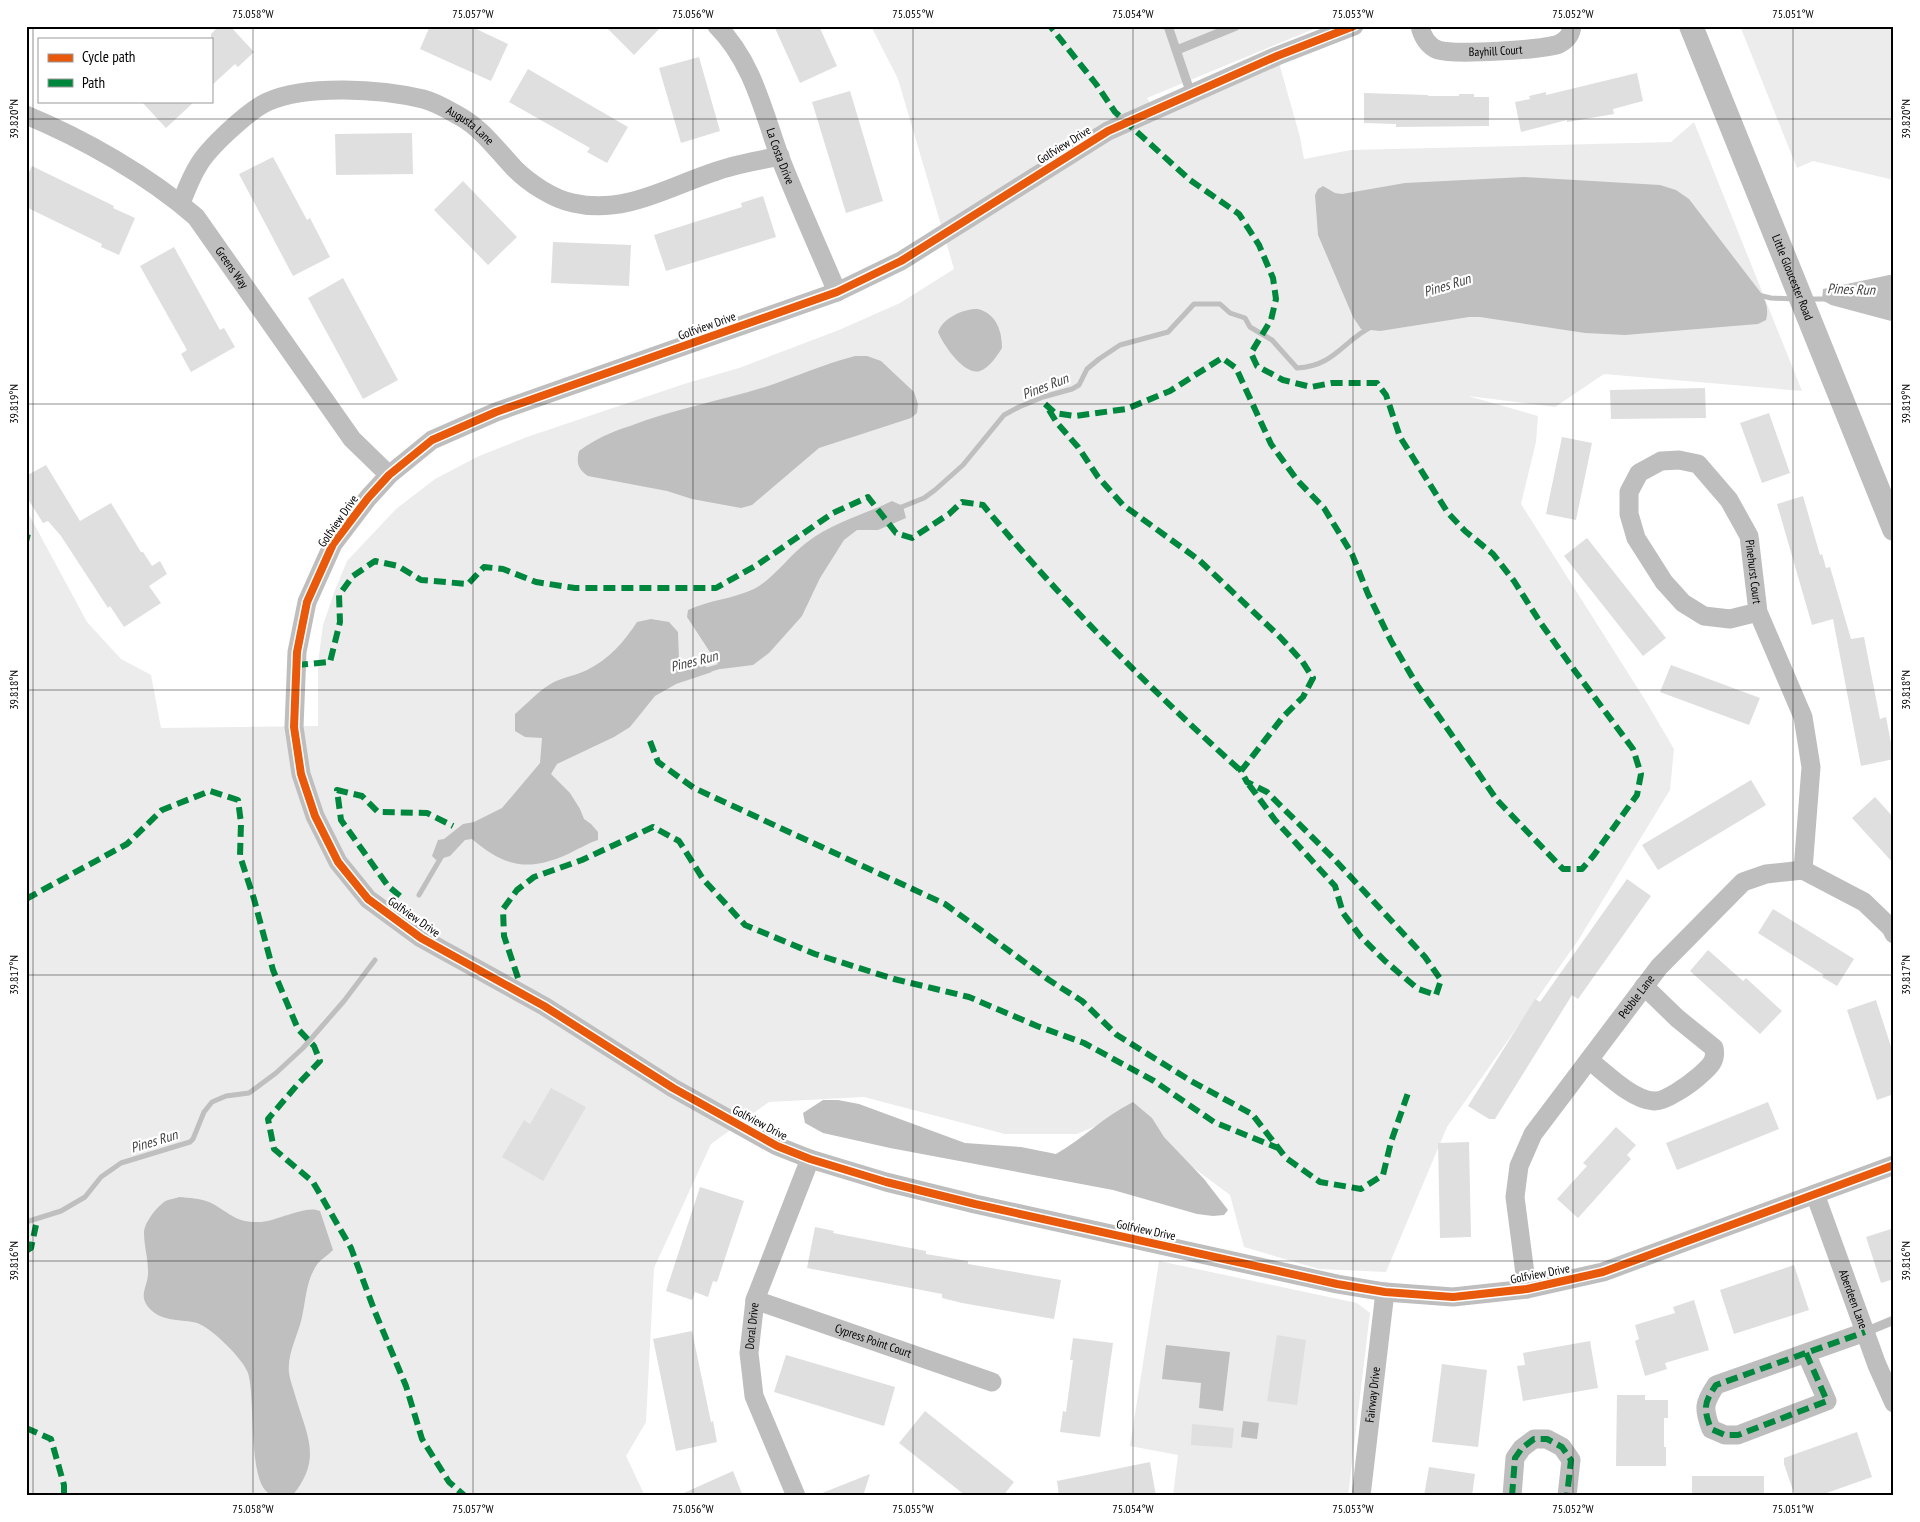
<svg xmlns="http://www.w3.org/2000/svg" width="1920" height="1522" font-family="'PT Sans Narrow',sans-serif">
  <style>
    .green { fill: #ececec }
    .water { fill: #bfbfbf }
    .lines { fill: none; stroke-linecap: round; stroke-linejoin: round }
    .stream { stroke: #bfbfbf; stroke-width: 5 }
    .building { fill: #dfdfdf }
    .service { stroke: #bebebe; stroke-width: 9 }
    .minor { stroke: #bebebe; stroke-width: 19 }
    .tertiary { stroke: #bebebe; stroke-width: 24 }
    .quiet { stroke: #00873e; stroke-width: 6; stroke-dasharray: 12 6; stroke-linecap: butt }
    .cycleway-casing { stroke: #fff; stroke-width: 11 }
    .cycleway { stroke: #e8590c; stroke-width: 8 }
    .ticks { fill: none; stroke: #000; stroke-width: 1; stroke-opacity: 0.45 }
    .labels { text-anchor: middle; stroke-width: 4.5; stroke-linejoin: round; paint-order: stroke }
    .street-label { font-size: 12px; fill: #000; stroke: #fff }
    .water-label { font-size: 14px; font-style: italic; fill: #444; stroke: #fff }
    .neatline { fill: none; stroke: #000; stroke-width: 2 }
    .ticks-label { font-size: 12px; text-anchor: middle; fill: #000 }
  </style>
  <rect width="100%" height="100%" fill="#fff"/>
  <path class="green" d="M 871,26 L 1321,26 L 1147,98 L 1154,110 L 1277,56 L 1300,137 L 1304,159 L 1351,150 L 1671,142 L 1694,122 L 1802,391 L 1604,374 L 1555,407 L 1468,396 L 1538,416 L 1536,442 L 1521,504 L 1647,703 L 1674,749 L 1670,790 L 1579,939 L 1447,1127 L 1386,1272 L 1319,1269 L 1244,1247 L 1230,1195 L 1171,1151 L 1134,1110 L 1077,1134 L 1005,1134 L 864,1097 L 769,1102 L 711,1144 L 654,1268 L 646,1422 L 626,1456 L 645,1496 L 26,1496 L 26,509 L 87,622 L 121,659 L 151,675 L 161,728 L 318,726 L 318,663 L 323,625 L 335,590 L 347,561 L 396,509 L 435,479 L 479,456 L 527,437 L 684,384 L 739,368 L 839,330 L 900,303 L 954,269 L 898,79 Z
    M 1740,26 L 1894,26 L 1894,180 L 1813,161 L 1797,168 Z
    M 1159,1261 L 1357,1303 L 1370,1313 L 1348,1496 L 1173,1496 L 1178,1455 L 1130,1446 Z"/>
  <path class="water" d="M 1524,177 L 1660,185 L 1676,190 L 1689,199 L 1761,293 C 1766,302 1769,309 1766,320 L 1758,324 L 1625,335 L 1585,333 L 1480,317 L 1469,317 L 1380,331 L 1361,329 L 1353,317 L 1318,235 L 1315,195 L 1318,189 L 1323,186 L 1335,193 L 1342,194 L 1405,183 Z
    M 1894,274 L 1894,323 L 1891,321 L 1831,305 L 1822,300 L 1823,289 Z
    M 978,309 C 997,314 1002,332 1002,348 C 997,356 989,368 980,371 C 964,376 943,344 938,332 C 944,317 963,309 978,309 Z
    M 855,356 L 867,356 L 881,361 L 914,392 L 918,404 L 917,413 L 911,418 L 819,448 L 752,505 L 741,508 L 692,499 L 667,491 L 588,476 C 578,469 576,463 579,451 C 595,439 611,432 630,426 C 674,409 720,401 765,387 C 795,377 824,364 855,356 Z
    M 892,501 L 903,506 L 906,518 L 878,530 L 857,530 L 844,540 L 820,578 L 802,616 L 769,653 L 753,665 L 721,669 L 687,617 L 688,610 C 709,600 733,599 754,589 C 773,579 789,556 806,543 C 831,523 863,515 892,501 Z
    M 651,619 L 669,622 L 678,632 L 679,660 L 683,664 L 704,665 L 712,672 L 676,684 L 655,696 L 630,727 L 614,737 L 557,764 L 551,774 L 570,793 L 580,809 L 584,819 L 591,824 L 598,832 L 598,840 C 586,844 577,850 566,855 C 526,872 504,866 472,839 L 465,840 L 450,856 L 436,860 L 432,856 L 438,840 L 444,839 L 463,824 L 474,822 L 502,808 L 540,763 L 542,738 L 525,737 L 515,731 L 515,714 C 528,703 539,690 554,682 C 565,677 577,675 587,670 C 608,660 625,641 637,622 Z
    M 823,1100 L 838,1100 L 859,1104 L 965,1143 L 1021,1147 L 1056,1154 C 1084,1138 1103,1117 1133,1102 L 1152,1118 L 1164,1137 L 1204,1179 L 1228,1210 L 1224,1215 L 1213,1216 L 1197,1214 L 1113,1190 L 890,1148 L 823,1133 L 805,1123 L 803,1113 Z
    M 179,1197 C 190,1198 199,1198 209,1202 C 230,1212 234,1223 259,1222 C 275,1222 307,1204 320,1211 L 333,1250 C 328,1256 320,1259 316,1266 C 306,1282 306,1299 302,1317 C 298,1336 287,1353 289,1373 C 290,1380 293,1388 295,1395 C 307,1436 323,1459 292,1496 C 286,1496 276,1498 270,1494 C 247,1483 256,1398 248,1373 C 243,1359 212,1328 197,1323 C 182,1319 163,1322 151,1310 C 136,1295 149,1287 148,1271 C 148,1258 144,1246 144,1233 C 144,1223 156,1208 164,1202 C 168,1199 174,1199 179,1197 Z
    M 1166,1345 L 1230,1352 L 1223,1411 L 1199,1408 L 1201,1383 L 1162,1379 Z
    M 1243,1421 L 1259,1423 L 1257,1439 L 1241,1437 Z"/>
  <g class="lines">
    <path class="stream" d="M 1758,295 L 1771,298 L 1794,299
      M 1808,299 L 1827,299
      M 899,508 L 924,498 L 935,490 L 963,465 L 1004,415 L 1019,407 L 1043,397 L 1072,389 L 1079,385 L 1087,369 L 1099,359 L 1120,345 L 1168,332 L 1194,304 L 1220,304 L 1230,313 L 1245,318 L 1250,327 L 1272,340 L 1297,368 C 1334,366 1342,342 1371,327
      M 704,671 L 724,665
      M 419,895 L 443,854
      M 26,1222 L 61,1211 L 85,1197 L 101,1177 L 121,1163 L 190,1142 L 193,1139 L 204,1112 L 212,1102 L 226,1096 L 249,1093 L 276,1073 L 303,1048 L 344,1001 L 375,960"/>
  </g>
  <path class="building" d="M 219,26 L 230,26 L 254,52 L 238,67 L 235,64 L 211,86 L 211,34 Z
    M 430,26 L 470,26 L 508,44 L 491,81 L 420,49 Z
    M 605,26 L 662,26 L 634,55 Z
    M 774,26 L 819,26 L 837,66 L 800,83 Z
    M 699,57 L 720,131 L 681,143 L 659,68 Z
    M 528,69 L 628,127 L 607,163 L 587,152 L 590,148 L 509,102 Z
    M 1637,73 L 1643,101 L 1613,109 L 1614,114 L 1567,122 L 1567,120 L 1521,132 L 1515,102 L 1530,99 L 1529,96 L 1546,92 L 1546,95 Z
    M 850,91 L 883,201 L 846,213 L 812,102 Z
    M 1364,93 L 1428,95 L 1428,96 L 1459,96 L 1459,94 L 1474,94 L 1474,97 L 1489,97 L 1489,126 L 1396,127 L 1396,124 L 1364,123 Z
    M 141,101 L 195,101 L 166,128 Z
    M 412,133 L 413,174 L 336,175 L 335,134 Z
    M 273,157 L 307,220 L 310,218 L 330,257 L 293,276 L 239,174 Z
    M 32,166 L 114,206 L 113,208 L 135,218 L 119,255 L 101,247 L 102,244 L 26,207 L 26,178 Z
    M 463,181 L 517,237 L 488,265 L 434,210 Z
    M 763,196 L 776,237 L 666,271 L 654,235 L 742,207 L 741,203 Z
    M 553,242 L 631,245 L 629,286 L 551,283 Z
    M 174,247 L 220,330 L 224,328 L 235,347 L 191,372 L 181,354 L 187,350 L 140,266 Z
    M 343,278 L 398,380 L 363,399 L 308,298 Z
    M 1705,388 L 1706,418 L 1611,419 L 1610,390 Z
    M 1769,413 L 1790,473 L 1762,483 L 1740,423 Z
    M 1562,437 L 1592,443 L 1576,520 L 1546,514 Z
    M 46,465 L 80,521 L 111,503 L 141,552 L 143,552 L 152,566 L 160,561 L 167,574 L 149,586 L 161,603 L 124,627 L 110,606 L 108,608 L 61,536 L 48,521 L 43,523 L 26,496 L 26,476 Z
    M 1803,496 L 1820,555 L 1822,554 L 1826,568 L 1830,567 L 1851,639 L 1864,637 L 1880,719 L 1886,717 L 1894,759 L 1861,766 L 1833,619 L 1812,625 L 1777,504 Z
    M 1587,538 L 1666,638 L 1643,656 L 1564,556 Z
    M 1671,665 L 1760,698 L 1749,725 L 1660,692 Z
    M 1751,780 L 1766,805 L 1658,870 L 1642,845 Z
    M 1875,797 L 1894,818 L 1894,864 L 1852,818 Z
    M 1627,879 L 1651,896 L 1578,999 L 1572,995 L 1495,1119 L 1489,1119 L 1468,1106 L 1535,999 L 1540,1002 Z
    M 1773,909 L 1854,959 L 1837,986 L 1822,977 L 1824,975 L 1758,933 Z
    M 1708,950 L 1743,981 L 1746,978 L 1782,1011 L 1760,1034 L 1690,971 Z
    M 1876,1000 L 1894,1056 L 1894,1094 L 1877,1100 L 1847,1010 Z
    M 551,1088 L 586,1107 L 543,1181 L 502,1157 L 524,1120 L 530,1124 Z
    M 1768,1102 L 1779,1129 L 1677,1170 L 1666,1143 Z
    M 1616,1127 L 1636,1145 L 1627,1155 L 1631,1159 L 1578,1218 L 1557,1199 L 1587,1166 L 1583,1163 Z
    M 1469,1142 L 1471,1237 L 1440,1238 L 1438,1143 Z
    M 700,1187 L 744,1201 L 717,1282 L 713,1281 L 708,1297 L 695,1292 L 692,1300 L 666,1291 Z
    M 815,1227 L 834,1231 L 833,1233 L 926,1251 L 926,1254 L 968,1261 L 968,1264 L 1061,1280 L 1054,1319 L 962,1303 L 942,1298 L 942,1294 L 807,1268 Z
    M 1894,1228 L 1894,1279 L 1881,1283 L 1866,1237 Z
    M 1794,1265 L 1809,1310 L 1734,1334 L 1720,1290 Z
    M 1694,1300 L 1709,1350 L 1665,1363 L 1667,1369 L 1645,1376 L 1635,1341 L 1639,1339 L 1635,1325 L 1675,1313 L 1673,1307 Z
    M 692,1331 L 711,1422 L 713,1421 L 717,1442 L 676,1451 L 653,1339 Z
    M 1277,1335 L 1306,1340 L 1297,1405 L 1267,1401 Z
    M 1073,1338 L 1113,1343 L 1100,1437 L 1060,1432 L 1063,1411 L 1066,1412 L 1073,1360 L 1070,1360 Z
    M 1590,1341 L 1598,1388 L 1523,1401 L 1517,1366 L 1525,1365 L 1523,1353 Z
    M 786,1355 L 895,1387 L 884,1426 L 774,1392 Z
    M 1442,1364 L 1487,1370 L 1478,1447 L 1432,1442 Z
    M 1617,1395 L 1645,1395 L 1645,1400 L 1668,1400 L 1668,1418 L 1664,1418 L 1664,1447 L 1666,1447 L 1666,1466 L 1616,1466 Z
    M 925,1411 L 1014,1482 L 1003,1496 L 966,1496 L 899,1443 Z
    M 1192,1424 L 1234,1428 L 1232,1448 L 1191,1445 Z
    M 1857,1432 L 1872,1477 L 1818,1496 L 1795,1496 L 1784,1464 L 1784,1458 Z
    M 1150,1462 L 1156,1496 L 1059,1496 L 1057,1481 Z
    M 1429,1467 L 1475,1474 L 1472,1496 L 1424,1496 Z
    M 733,1471 L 743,1496 L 677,1496 Z
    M 870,1474 L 863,1496 L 817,1496 L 817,1495 Z
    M 1692,1476 L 1764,1476 L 1764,1496 L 1692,1496 Z"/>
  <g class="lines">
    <path class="service" d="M 1168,26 L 1191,94
      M 1177,50 L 1236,26
      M 1865,1332 L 1894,1320"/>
    <g class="minor">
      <path id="s1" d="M 717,26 C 752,61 763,110 779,155 C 797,201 818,247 837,292"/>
      <path d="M 1354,26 L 1277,56 L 1108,131 L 901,261 L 837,292 L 496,412 L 432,440 L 389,475 L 368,498 L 333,544 L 307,602 L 297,652 L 294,727 L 301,774 L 315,816 L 338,862 L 368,899 L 421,938 L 544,1006 L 673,1088 L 777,1146 L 810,1159 L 886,1182 L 975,1204 L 1337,1284 L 1385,1292 L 1453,1297 L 1527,1289 L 1603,1272 L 1894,1165"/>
      <path id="s2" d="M 1420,26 C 1422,36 1428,46 1438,50 C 1454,55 1543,50 1559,44 C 1567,40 1571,35 1572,26"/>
      <path id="s3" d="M 26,115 C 84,139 149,176 196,217 L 352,439 L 389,475"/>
      <path id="s4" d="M 181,203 C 186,191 191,177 198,166 C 208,148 248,111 267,102 C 307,84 381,89 423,99 C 436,102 450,111 461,117 C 482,129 498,151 515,169 C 529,183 553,199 573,203 C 624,215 668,187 714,172 C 735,164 758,161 780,156"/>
      <path id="s5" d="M 1758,612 L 1730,619 L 1704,616 L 1683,603 L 1664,582 L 1636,538 L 1629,514 L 1629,492 L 1639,473 L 1661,461 L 1679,460 L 1698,464 L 1729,500 L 1749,536 L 1758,612 L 1803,717 L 1811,767 L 1803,870"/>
      <path d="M 1589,1060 C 1606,1073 1632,1100 1654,1101 C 1665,1102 1690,1084 1698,1077 C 1708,1068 1717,1062 1714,1048 L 1677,1018 L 1644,986"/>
      <path id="s6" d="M 1815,1194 L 1877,1365 L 1894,1403"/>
      <path id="s7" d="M 1527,1289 L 1515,1197 L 1519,1166 L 1533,1134 L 1659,967 L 1743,882 L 1766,874 L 1803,870 L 1864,902 L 1891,928 L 1894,934"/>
      <path id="s8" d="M 755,1300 L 992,1382"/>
      <path d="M 1806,1353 L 1827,1401 L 1738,1435 L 1725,1435 L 1711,1429 C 1703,1408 1704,1403 1716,1385 L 1865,1332"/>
      <path id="s9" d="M 796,1496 L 754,1396 L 749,1353 L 755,1300 L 810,1159"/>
      <path id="s10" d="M 1361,1496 L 1385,1292"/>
      <path d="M 1512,1496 L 1515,1458 L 1522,1448 L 1534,1439 L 1547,1439 L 1562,1447 L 1571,1460 L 1567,1496"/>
    </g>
    <path class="tertiary" id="s11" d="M 1691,26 L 1894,529"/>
    <path class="quiet" d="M 1045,404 L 1055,413 L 1075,416 L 1126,409 L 1170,391 L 1222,358 L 1236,368 L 1271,444 L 1297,480 L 1324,508 L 1352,554 L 1368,594 L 1391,641 L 1417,685 L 1497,800 L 1563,869 L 1582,869 L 1594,855 L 1637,795 L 1641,774 L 1633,749 L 1572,667 L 1540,622 L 1514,581 L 1493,554 L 1465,531 L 1448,513 L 1400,437 L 1386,395 L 1377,383 L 1332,383 L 1311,387 L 1283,380 L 1257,366 L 1251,353 L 1271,320 L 1276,299 L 1273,278 L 1259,245 L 1239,214 L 1190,180 L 1115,112 L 1096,84 L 1050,26
      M 1049,410 L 1057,423 L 1078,447 L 1098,477 L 1123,505 L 1199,560 L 1280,637 L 1302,661 L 1313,678 L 1303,697 L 1283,717 L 1241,771 L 1247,782 L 1267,792 L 1336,861 L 1425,957 L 1441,980 L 1436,995 L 1418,989 L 1385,961 L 1361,937 L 1343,913 L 1335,886 L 1275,820 L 1247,782
      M 26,537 L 30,538
      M 296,665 L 330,662 L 340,622 L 339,595 L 353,576 L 375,561 L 398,566 L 421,580 L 468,584 L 484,567 L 503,569 L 536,582 L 575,588 L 716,588 L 757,565 L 833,513 L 868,497 L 896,533 L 912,538 L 949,514 L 962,502 L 983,505 C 1061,600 1149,688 1241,771
      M 650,741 L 658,762 L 694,788 L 945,904 L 1049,980 L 1082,1001 L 1117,1035 L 1191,1081 L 1252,1114 L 1286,1158 L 1320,1182 L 1361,1189 L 1383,1175 L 1391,1142 L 1408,1093
      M 400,896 L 388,886 L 341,820 L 337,790 L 362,796 L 378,812 L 427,813 L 453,826
      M 26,899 L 127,844 L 162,810 L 210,791 L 238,800 L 241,823 L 240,856 L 254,899 L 273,970 L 298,1029 L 314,1046 L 320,1061 L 298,1084 L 268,1119 L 274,1149 L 313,1182 L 351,1248 L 375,1312 L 406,1386 L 422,1439 L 449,1482 L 465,1496
      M 518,978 L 504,936 L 503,909 L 517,890 L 534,877 L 582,860 L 653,827 L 679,841 L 703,879 L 745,925 L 815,954 L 894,979 L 969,997 L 1037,1026 L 1084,1043 L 1154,1081 L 1214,1122 L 1278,1148
      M 26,1251 L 31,1248 L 36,1225
      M 1806,1353 L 1827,1401 L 1738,1435 L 1725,1435 L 1711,1429 C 1703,1408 1704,1403 1716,1385 L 1865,1332
      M 26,1428 L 51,1439 L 64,1485 L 64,1496
      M 1512,1496 L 1515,1458 L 1522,1448 L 1534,1439 L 1547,1439 L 1562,1447 L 1571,1460 L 1567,1496"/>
    <g class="cycleway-casing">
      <path id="cycleway" d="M 1354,26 L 1277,56 L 1108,131 L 901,261 L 837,292 L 496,412 L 432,440 L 389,475 L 368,498 L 333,544 L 307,602 L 297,652 L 294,727 L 301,774 L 315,816 L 338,862 L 368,899 L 421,938 L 544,1006 L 673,1088 L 777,1146 L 810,1159 L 886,1182 L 975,1204 L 1337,1284 L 1385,1292 L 1453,1297 L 1527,1289 L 1603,1272 L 1894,1165"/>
    </g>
    <use href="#cycleway" class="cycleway"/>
  </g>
  <path class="ticks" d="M 33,26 L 33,1496M 253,26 L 253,1496M 473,26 L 473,1496M 693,26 L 693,1496M 913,26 L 913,1496M 1133,26 L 1133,1496M 1353,26 L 1353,1496M 1573,26 L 1573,1496M 1793,26 L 1793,1496M 26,119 L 1894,119M 26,404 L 1894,404M 26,690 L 1894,690M 26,975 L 1894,975M 26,1261 L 1894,1261"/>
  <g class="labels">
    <g class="street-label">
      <text dy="4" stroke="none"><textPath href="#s2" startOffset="89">Bayhill Court</textPath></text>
      <text dy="4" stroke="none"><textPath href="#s4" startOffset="348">Augusta Lane</textPath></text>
      <text transform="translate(1064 145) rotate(-32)" y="4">Golfview Drive</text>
      <text dy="4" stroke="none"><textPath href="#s1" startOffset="146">La Costa Drive</textPath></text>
      <text dy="4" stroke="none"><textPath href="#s3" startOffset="261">Greens Way</textPath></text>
      <text dy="4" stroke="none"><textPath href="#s11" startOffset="271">Little Gloucester Road</textPath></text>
      <text transform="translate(707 326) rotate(-20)" y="4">Golfview Drive</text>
      <text transform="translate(338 521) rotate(-55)" y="4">Golfview Drive</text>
      <text dy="4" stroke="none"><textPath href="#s5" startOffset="416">Pinehurst Court</textPath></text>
      <text transform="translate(414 917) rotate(35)" y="4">Golfview Drive</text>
      <text dy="4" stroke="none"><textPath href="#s7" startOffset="331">Pebble Lane</textPath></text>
      <text transform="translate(760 1123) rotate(28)" y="4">Golfview Drive</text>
      <text transform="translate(1146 1230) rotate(12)" y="4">Golfview Drive</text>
      <text transform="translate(1540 1274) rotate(-11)" y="4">Golfview Drive</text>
      <text dy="4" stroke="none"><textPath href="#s6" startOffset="112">Aberdeen Lane</textPath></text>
      <text dy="4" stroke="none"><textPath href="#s9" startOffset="179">Doral Drive</textPath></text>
      <text dy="4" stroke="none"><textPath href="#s8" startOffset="125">Cypress Point Court</textPath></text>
      <text dy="4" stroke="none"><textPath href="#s10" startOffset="102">Fairway Drive</textPath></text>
    </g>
    <g class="water-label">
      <text transform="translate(1447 285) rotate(-17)" y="5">Pines Run</text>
      <text transform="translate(1851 289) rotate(2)" y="5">Pines Run</text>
      <text transform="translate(1045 386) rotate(-21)" y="5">Pines Run</text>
      <text transform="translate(694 661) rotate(-14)" y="5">Pines Run</text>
      <text transform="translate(154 1141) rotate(-17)" y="5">Pines Run</text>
    </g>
  </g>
  <rect width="1920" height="1522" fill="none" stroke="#ffffff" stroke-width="55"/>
  <rect x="38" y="38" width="175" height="65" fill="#ffffff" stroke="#999999"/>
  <rect x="48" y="54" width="25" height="8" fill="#e8590c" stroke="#999999"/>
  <text x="82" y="62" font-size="15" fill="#000000">Cycle path</text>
  <rect x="48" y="79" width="25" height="8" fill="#00873e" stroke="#999999"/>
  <text x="82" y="88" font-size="15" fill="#000000">Path</text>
  <rect x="28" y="28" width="1864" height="1466" class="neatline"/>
  <g class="ticks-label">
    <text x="253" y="18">75.058°W</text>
    <text x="473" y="18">75.057°W</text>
    <text x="693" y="18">75.056°W</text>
    <text x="913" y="18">75.055°W</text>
    <text x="1133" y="18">75.054°W</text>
    <text x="1353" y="18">75.053°W</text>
    <text x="1573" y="18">75.052°W</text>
    <text x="1793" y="18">75.051°W</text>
    <text transform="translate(14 119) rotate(-90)" y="4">39.820°N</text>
    <text transform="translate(1906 119) rotate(-90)" y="4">39.820°N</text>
    <text transform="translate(14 404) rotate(-90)" y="4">39.819°N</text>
    <text transform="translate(1906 404) rotate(-90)" y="4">39.819°N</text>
    <text transform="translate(14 690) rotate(-90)" y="4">39.818°N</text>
    <text transform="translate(1906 690) rotate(-90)" y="4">39.818°N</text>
    <text transform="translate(14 975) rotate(-90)" y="4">39.817°N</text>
    <text transform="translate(1906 975) rotate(-90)" y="4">39.817°N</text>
    <text transform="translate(14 1261) rotate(-90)" y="4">39.816°N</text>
    <text transform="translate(1906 1261) rotate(-90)" y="4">39.816°N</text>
    <text x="253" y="1513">75.058°W</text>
    <text x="473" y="1513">75.057°W</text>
    <text x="693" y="1513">75.056°W</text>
    <text x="913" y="1513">75.055°W</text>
    <text x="1133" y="1513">75.054°W</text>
    <text x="1353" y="1513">75.053°W</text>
    <text x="1573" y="1513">75.052°W</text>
    <text x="1793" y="1513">75.051°W</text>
  </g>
</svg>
